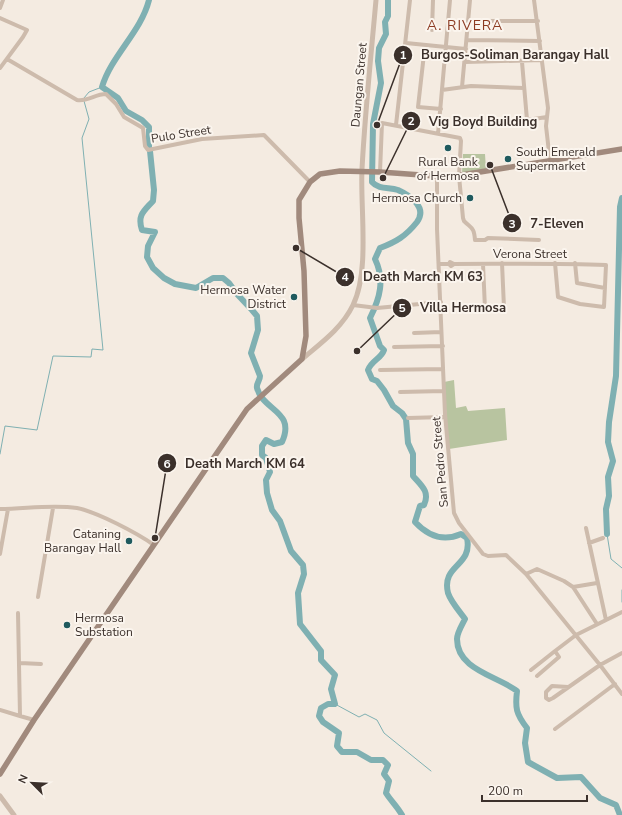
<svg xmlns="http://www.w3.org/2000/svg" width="622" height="815" font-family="'Nunito Sans',sans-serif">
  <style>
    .green { fill: #b8c4a0 }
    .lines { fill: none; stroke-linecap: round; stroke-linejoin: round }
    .stream { stroke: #7fb0b2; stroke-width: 1 }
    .river { stroke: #7fb0b2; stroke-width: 6 }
    .minor { stroke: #cdbbac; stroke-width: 4 }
    .tertiary { stroke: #cdbbac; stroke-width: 5 }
    .secondary { stroke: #a18a7d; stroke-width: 5.5 }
    .poi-dot { fill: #1f5a5e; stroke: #fbf5ee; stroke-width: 1.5 }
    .labels { text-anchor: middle; stroke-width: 4; stroke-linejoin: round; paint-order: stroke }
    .street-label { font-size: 12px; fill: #3b302b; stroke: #fbf5ee }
    .poi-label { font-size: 12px; fill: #3b302b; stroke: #fbf5ee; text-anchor: end }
    .quarter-label { font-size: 14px; letter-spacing: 1px; fill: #8c3b22; stroke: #fbf5ee }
    .leader { fill: none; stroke: #3b302b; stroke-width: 1.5 }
    .callout-dot { fill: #3b302b; stroke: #fbf5ee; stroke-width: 1.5 }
    .mark-label { font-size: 12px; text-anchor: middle; font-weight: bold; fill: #fff }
    .callout-label { font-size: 13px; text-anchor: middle; font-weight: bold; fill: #3b302b; stroke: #fbf5ee; stroke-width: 4; stroke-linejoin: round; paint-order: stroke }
  </style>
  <rect width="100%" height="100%" fill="#f4ebe1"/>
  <path class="green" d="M 463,154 L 485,154 L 486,170 L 462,173 Z
    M 454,380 L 456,408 L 466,406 L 468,411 L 505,408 L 507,440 L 449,449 L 444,382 Z"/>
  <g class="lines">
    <path class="stream" d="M 84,98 L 89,92 L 102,87
      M 0,454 L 5,426 L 37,430 L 53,356 L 91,357 L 92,349 L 103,350 L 82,138 L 89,119 L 84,101
      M 607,534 L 611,559 L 622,568
      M 622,590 L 622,602
      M 335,704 L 359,717 L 365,714 L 377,720 L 384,733 L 431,771"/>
    <path class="river" d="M 149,0 C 141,32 111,56 102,87 L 118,98 L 126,111 L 142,120 L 149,127 L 149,148
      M 388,0 L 388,16 L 385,22 L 386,34 L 379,48 L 378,61 L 381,83 L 373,124 L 372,182 C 379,190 389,187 398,190 C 409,195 428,207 417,222 C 406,236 396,242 380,248 L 375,259 C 385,280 380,298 370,318 L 380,346 L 384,350 C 381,359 372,360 368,370 L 372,379 L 377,381 L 384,390 L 393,406 L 402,413 L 406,419 L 408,443 L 413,454 L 413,476 C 422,486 430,492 424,505 L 420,506 L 415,522 C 428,536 443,542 461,534 L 467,538 C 473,567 441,564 448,593 C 451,602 460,612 465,619 C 462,625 457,633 457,639 C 457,670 498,676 517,691 C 515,708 516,714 527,728 L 525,743 L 528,762 L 557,778 L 581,777 L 600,798 L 616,805 L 620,815
      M 150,151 L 154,190 L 153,201 C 144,211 137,215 142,230 L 155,232 L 148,246 L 147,257 L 153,268 L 164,278 L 175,284 L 196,288 L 213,278 L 223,278 L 229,283 L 237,294 L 252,310 L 257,316 L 258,330 L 251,353 L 260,376 C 260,381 256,383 257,388 C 263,411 296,411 282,442 L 274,444 L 266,440 L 262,446 L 262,455 L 266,458 L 270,472 L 266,480 L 267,493 L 272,510 L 280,521 L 291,551 L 303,565 L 304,574 L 298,593 L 300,624 L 321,651 L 321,660 L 335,675 L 331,689 L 335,704 L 328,704 L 321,708 L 319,716 L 323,722 L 339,733 L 337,746 L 342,752 L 357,752 L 371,760 L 383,760 L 388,765 L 384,774 L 389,781 L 386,793 C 391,801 397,806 402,815
      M 607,534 L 606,509 L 609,496 L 608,477 L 613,461 L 608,442 L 609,422 L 616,376 L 620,207 L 622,198"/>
    <path class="minor" d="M 534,0 L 548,108 L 546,126 L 550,161
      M 0,8 L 3,0
      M 0,18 L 27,30 L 23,37 L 0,68
      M 469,21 L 538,21
      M 432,30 L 433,0
      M 467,40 L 540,41
      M 406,43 L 466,49
      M 425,45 L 418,107 L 441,109
      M 7,59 L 77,100 C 87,102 95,94 106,94 L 116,104 L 124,117 L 143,128 L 145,146 L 148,150 L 202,139 L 264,135 L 310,182
      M 465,62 L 542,60
      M 522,62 L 527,120 L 547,117
      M 462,87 L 470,0
      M 442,90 L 471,86 L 524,88
      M 396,125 L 410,0
      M 438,134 L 450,0
      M 380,172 L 382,123 L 460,138 L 461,141 L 459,176 L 463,218 L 464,221 C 472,229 474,227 475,240 L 485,240 L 488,238 L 539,240
      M 437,178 L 437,229 L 445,414 L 454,513 L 459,523 L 483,554 L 488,556 L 506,555 L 526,574 L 600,665 L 622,694
      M 575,263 L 577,283 L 605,288
      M 439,264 L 449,264 L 450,262 L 454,264
      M 449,264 L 451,266 L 454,264 C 505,264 555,263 606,265 L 604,307 L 580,304 L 558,297 L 555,263
      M 483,264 L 485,309 L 504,308 L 502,263
      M 353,305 L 377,308 L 441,302
      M 414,333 L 441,332
      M 394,347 L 443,346
      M 380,370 L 443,369
      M 400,392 L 444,391
      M 408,418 L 445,417
      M 0,509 C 25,509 52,504 77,508 C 97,512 137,533 154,545
      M 586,528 L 606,620
      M 589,543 L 603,538
      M 0,554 L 8,509
      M 526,574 L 537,569 L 564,581 L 573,587 L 597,624
      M 573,587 L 597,583
      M 38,597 L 53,508
      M 18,613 L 20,716 L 34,720
      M 20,663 L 41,664
      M 531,670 L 555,651
      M 537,676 L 559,657 L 555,651 L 576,635 L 622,612
      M 568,687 L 552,686 L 546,692 L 546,698 L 549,700 L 553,698 L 600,665 L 622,653
      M 0,710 L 20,716
      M 555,729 L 615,684"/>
    <path class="tertiary" d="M 302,359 C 321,343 342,328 353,305 C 370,271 360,207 362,169 C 365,113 371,56 376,0
      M 0,796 L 14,815"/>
    <path class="secondary" d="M 0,774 L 34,720 L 247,409 L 302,359 L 306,336 L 304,271 L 299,218 L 299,200 L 310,182 L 320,174 L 340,171 L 380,172 L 449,177 L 622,149"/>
  </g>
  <g class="poi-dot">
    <circle cx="448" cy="148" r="4"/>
    <circle cx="508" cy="159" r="4"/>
    <circle cx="470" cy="198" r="4"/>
    <circle cx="294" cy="297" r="4"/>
    <circle cx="129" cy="541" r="4"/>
    <circle cx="67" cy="625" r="4"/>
  </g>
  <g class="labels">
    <g class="street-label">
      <text transform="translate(359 85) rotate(-85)" y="4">Daungan Street</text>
      <text transform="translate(181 134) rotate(-9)" y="4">Pulo Street</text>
      <text x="530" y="258">Verona Street</text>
      <text transform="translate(440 462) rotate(-95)" y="4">San Pedro Street</text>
    </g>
    <g class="poi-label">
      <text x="516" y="156" text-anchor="start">South Emerald<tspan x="516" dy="14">Supermarket</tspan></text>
      <text x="448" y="166" text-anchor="middle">Rural Bank<tspan x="448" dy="14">of Hermosa</tspan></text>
      <text x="462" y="202">Hermosa Church</text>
      <text x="286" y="294">Hermosa Water<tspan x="286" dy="14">District</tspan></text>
      <text x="121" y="538">Cataning<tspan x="121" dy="14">Barangay Hall</tspan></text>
      <text x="75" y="622" text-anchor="start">Hermosa<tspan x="75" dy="14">Substation</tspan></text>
    </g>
    <g class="quarter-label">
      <text x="465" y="30">A. RIVERA</text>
    </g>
  </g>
  <path class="leader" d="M377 125L403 55M383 178L411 121M490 165L512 223M296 248L345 277M357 351L402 308M155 538L167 463"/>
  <g class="callout-dot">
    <circle cx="377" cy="125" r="4"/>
    <circle cx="383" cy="178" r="4"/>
    <circle cx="490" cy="165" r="4"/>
    <circle cx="296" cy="248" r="4"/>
    <circle cx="357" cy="351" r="4"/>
    <circle cx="155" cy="538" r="4"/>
    <circle cx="403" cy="55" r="10"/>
    <circle cx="411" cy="121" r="10"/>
    <circle cx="512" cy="223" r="10"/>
    <circle cx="345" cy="277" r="10"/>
    <circle cx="402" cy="308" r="10"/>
    <circle cx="167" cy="463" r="10"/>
  </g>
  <g class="mark-label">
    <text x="403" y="59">1</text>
    <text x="411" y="125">2</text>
    <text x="512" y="228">3</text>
    <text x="345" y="281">4</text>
    <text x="402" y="312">5</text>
    <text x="167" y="468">6</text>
  </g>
  <g class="callout-label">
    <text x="515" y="59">Burgos-Soliman Barangay Hall</text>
    <text x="483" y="126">Vig Boyd Building</text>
    <text x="557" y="228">7-Eleven</text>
    <text x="423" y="281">Death March KM 63</text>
    <text x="463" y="312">Villa Hermosa</text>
    <text x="245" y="468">Death March KM 64</text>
  </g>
  <g transform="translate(32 783) rotate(294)" stroke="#fbf5ee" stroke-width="3" paint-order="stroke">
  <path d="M0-3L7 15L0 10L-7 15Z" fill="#3b302b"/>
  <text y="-6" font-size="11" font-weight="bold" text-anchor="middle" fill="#3b302b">N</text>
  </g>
  <path d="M482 795v6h105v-6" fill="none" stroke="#3b302b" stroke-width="2"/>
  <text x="488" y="795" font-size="12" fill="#3b302b" stroke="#fbf5ee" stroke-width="3" paint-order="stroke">200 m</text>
</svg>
